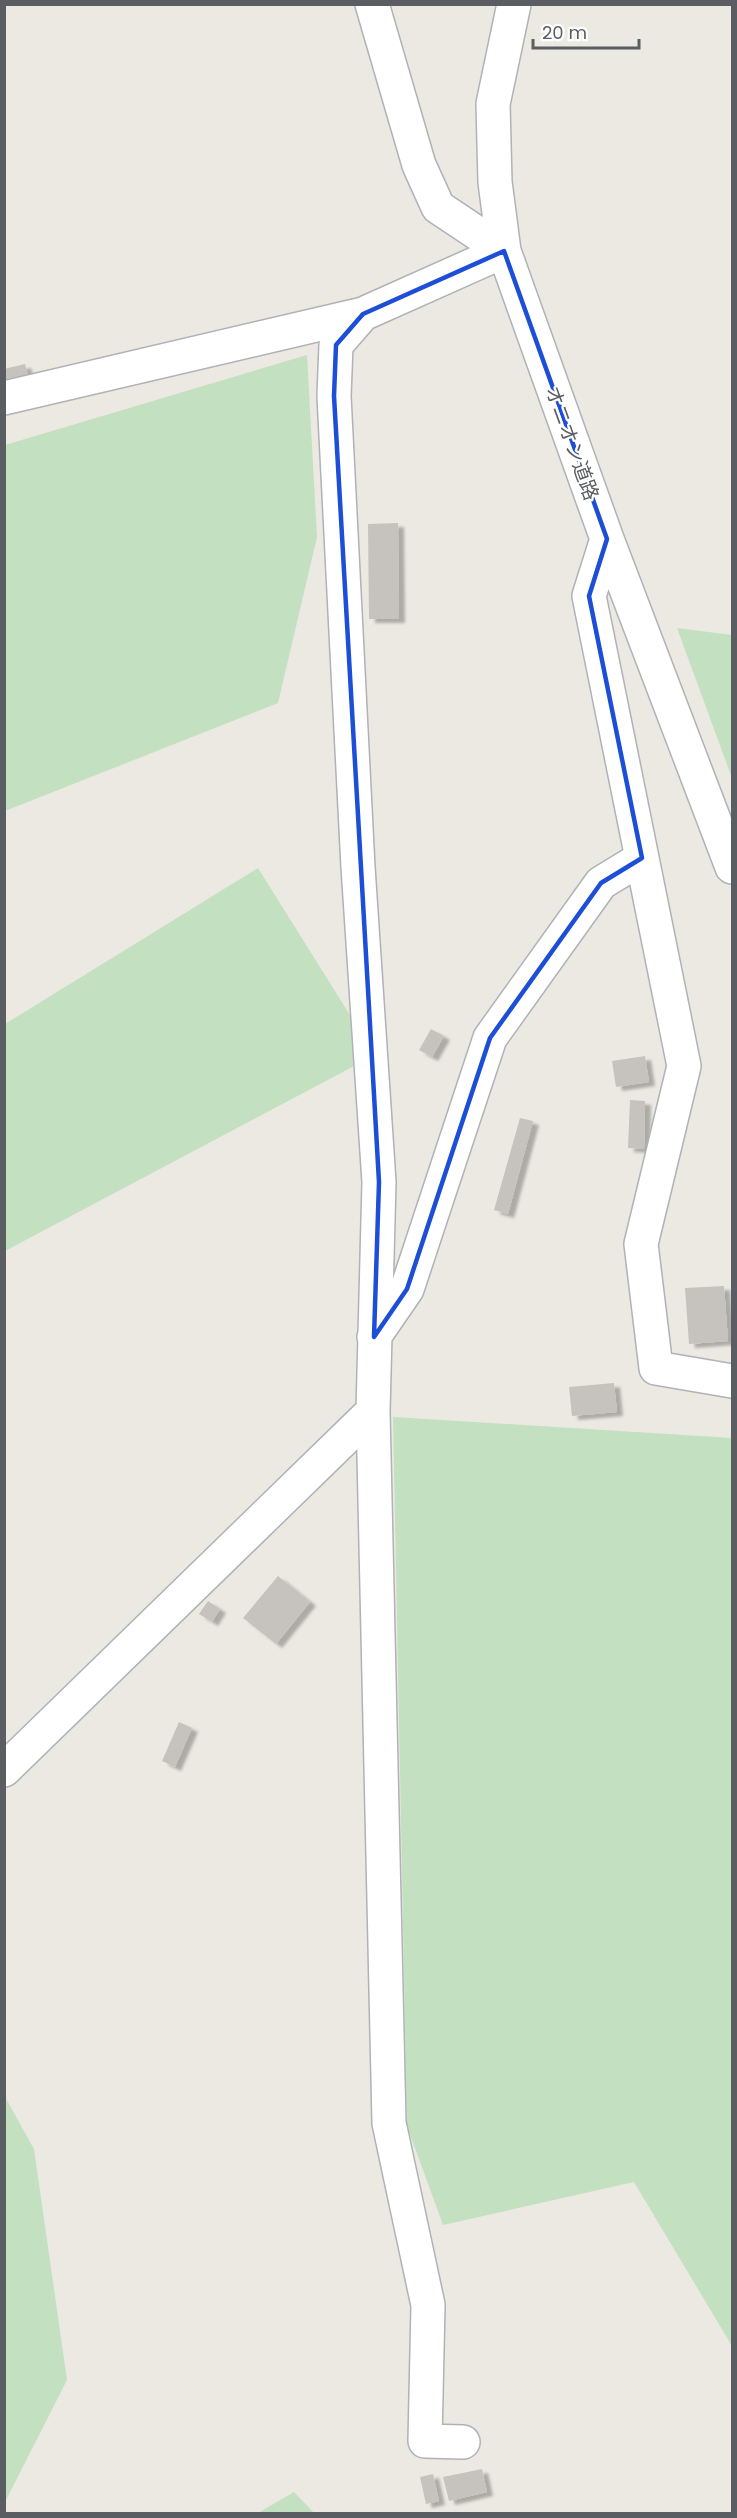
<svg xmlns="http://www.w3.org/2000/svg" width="737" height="2518" font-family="Poppins,'Noto Sans JP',sans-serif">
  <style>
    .green { fill: #c3e0c1 }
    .building { fill: #c6c3be; filter: url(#shadow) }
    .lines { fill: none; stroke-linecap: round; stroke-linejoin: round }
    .minor-casing { stroke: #afb2b6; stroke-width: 36 }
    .minor { stroke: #fff; stroke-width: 33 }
    .marked { fill: none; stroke: #1d4ed8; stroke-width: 4.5; stroke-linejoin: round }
    .labels { text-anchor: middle; stroke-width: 4.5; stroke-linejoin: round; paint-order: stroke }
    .street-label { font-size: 20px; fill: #5a5d61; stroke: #fff }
  </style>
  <defs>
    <filter id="shadow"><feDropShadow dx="6" dy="4" stdDeviation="1.5" flood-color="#0004"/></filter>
  </defs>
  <rect width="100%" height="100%" fill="#ebe9e2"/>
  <path class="green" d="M 307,355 L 317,537 L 278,703 L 5,811 L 5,445 Z
    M 677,628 L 732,635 L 732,778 Z
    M 258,868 L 375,1055 L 5,1251 L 5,1024 Z
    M 393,1417 L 732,1438 L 732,2346 L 634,2182 L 443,2225 L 407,2126 Z
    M 4,2095 L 34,2149 L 67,2380 L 5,2502 Z
    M 294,2492 L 314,2513 L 258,2513 Z"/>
  <path class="building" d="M 25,364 L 28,375 L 4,381 L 4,369 Z
    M 398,523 L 399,619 L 369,619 L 368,524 Z
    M 431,1029 L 444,1036 L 432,1057 L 419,1050 Z
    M 645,1056 L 649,1082 L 616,1087 L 612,1061 Z
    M 630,1100 L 645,1101 L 644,1149 L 628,1148 Z
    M 520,1118 L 533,1121 L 508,1214 L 494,1210 Z
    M 724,1286 L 728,1341 L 689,1344 L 685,1288 Z
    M 614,1383 L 617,1412 L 572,1416 L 569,1387 Z
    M 278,1576 L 310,1602 L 276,1644 L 243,1618 Z
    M 208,1601 L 220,1609 L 212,1622 L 199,1614 Z
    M 179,1722 L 192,1728 L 175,1767 L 162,1761 Z
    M 482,2469 L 487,2492 L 449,2501 L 443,2477 Z
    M 433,2474 L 439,2501 L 426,2504 L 420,2477 Z"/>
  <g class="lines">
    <g class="minor-casing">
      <path id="minor" d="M 372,4 L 419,165 L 438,207 L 504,251
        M 514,4 L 493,104 L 495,182 L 504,251 L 607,539 L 732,867
        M 363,314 L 336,345 L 334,396 L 358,867 L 379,1182 L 373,1411 L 389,2123 L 428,2305 L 425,2441 L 463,2442
        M 4,398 L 363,314 L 504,251
        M 607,539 L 589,596 L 684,1066 L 641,1244 L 656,1368 L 732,1381
        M 374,1337 L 407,1289 L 490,1038 L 601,883 L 642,858
        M 4,1770 L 373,1411"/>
    </g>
    <use href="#minor" class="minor"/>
  </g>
  <path class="marked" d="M 504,251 L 607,539 L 589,596 L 642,858 L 601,883 L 490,1038 L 407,1289 L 374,1337 L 379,1182 L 334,396 L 336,345 L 363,314 Z"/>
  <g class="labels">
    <g class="street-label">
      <text transform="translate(572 443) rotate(70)" y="7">オニオン道路</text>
    </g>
  </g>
  <rect width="737" height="2518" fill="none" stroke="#5a5d61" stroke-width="12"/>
  <path d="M533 39v9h106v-9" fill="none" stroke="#5a5d61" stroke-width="3"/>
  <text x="542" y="39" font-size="18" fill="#5a5d61" stroke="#ffffff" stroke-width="4.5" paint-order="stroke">20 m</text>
</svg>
